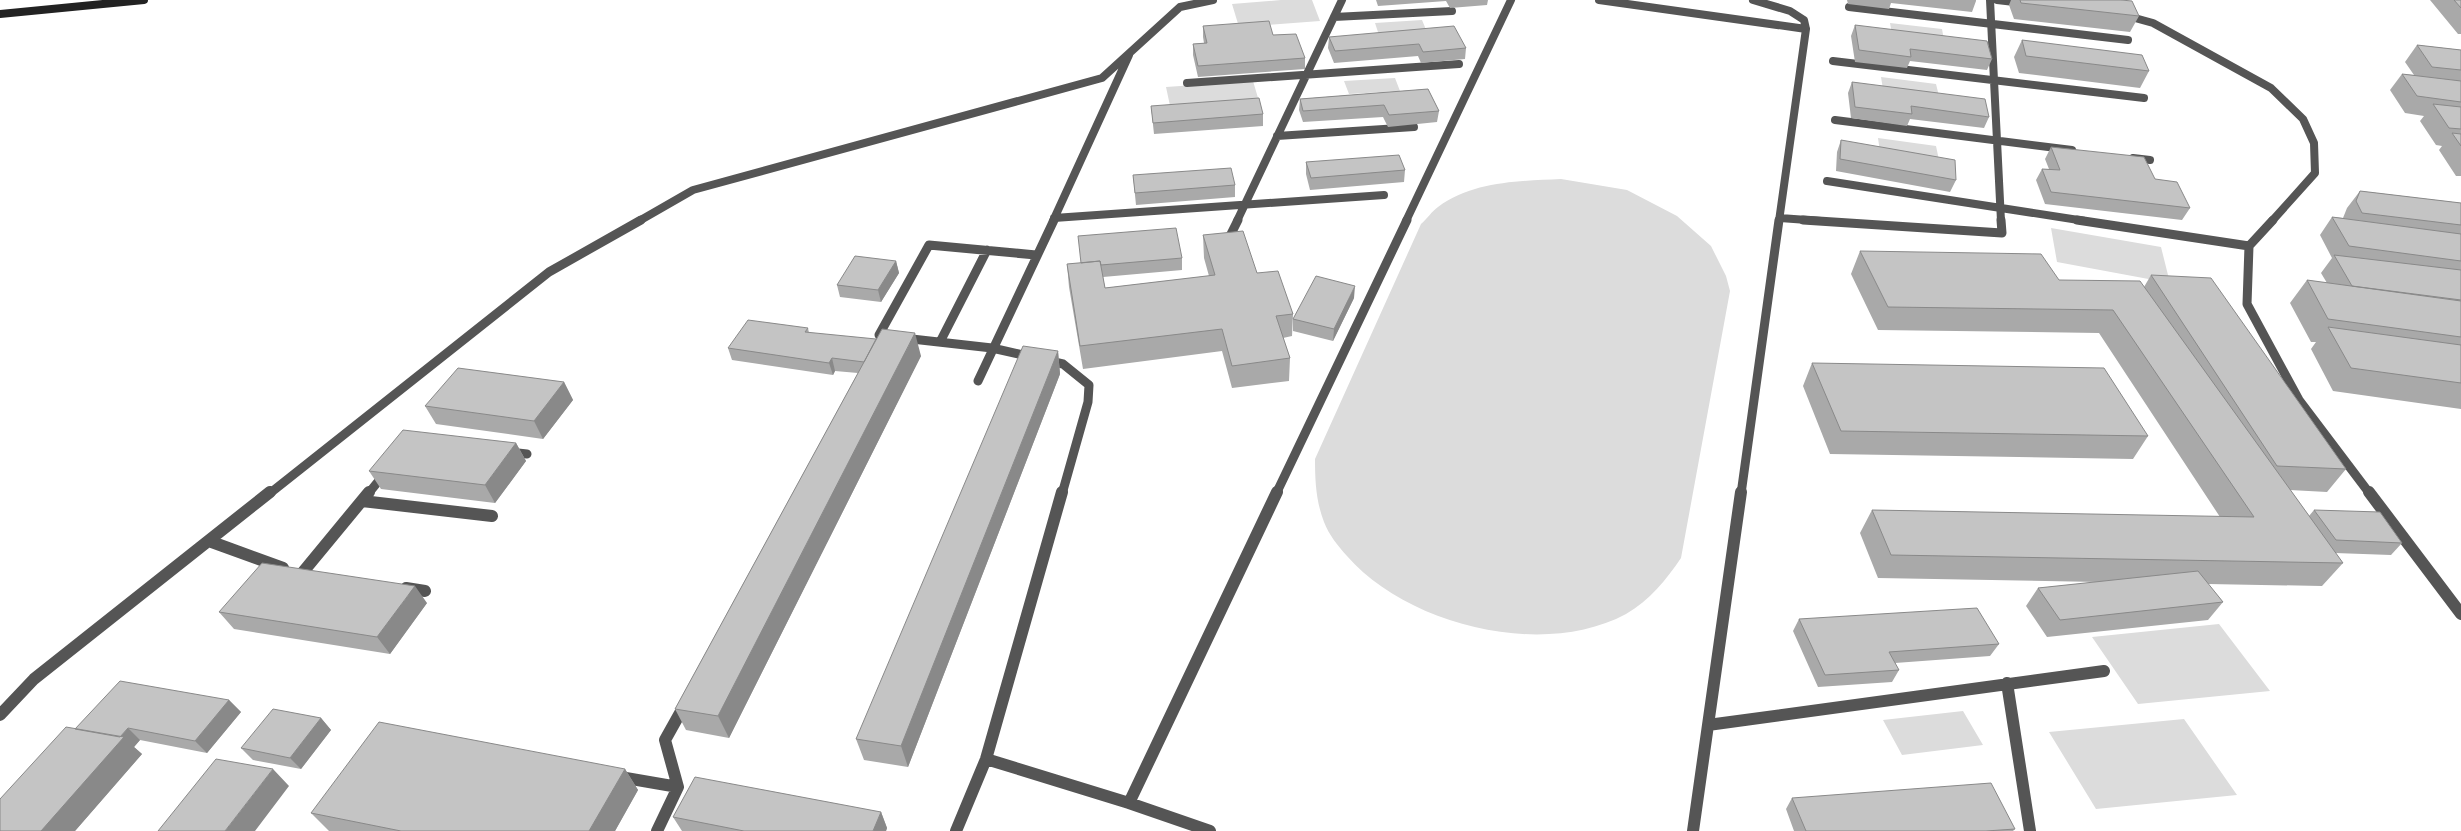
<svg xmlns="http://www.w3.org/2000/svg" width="2461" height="831" font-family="'Asap Condensed',sans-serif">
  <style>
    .green { fill: #dcdcdc }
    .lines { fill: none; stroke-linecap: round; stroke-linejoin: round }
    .street-far2 { stroke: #555; stroke-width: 8 }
    .street-far1 { stroke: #555; stroke-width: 9 }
    .street { stroke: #555; stroke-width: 12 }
    .secondary { stroke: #222; stroke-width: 8 }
    .wall { fill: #a9a9a9 }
    .shaded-wall { fill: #898989 }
    .building { fill: #c4c4c4; stroke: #898989 }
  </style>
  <rect width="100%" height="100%" fill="#fff"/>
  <path class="green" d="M 1281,0 L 1312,0 L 1320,21 L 1239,27 L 1232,4 Z
    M 1422,20 L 1427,32 L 1379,35 L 1375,23 Z
    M 1890,23 L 1942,29 L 1944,40 L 1892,34 Z
    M 1881,77 L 1936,84 L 1939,96 L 1883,89 Z
    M 1395,78 L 1400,91 L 1349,94 L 1344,81 Z
    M 1253,81 L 1261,108 L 1172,115 L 1166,87 Z
    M 1878,138 L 1936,146 L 1939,160 L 1880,152 Z
    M 1561,179 L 1627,190 L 1677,216 L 1711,246 L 1726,276 L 1730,291 L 1681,558 C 1666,580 1650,600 1626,614 C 1543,659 1407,625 1347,556 C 1338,546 1329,535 1324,522 C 1316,501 1315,481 1315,459 L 1421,224 C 1427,219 1432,211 1438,207 C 1473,181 1520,181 1561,179 Z
    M 2051,228 L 2161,247 L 2170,283 L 2057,262 Z
    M 2219,624 L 2270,691 L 2138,704 L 2092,637 Z
    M 1963,711 L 1983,745 L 1902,755 L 1883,720 Z
    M 2184,719 L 2237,795 L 2096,809 L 2049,732 Z"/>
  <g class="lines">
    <path class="street-far2" d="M 1599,0 L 1806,29
      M 1753,0 L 1790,11 L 1804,20 L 1806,29 L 1779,221
      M 1990,0 L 2001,221
      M 1997,0 L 2023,3
      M 1849,7 L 2128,40
      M 2124,15 L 2153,23 L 2271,88 L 2303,119 L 2314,143 L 2315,173 L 2272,221
      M 1334,17 L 1452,11
      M 1833,61 L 2144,98
      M 1187,83 L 1459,64
      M 1835,120 L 2072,150
      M 1277,136 L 1414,127
      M 2133,158 L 2150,160
      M 1827,181 L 2085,221
      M 1054,218 L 1384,195
      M 1780,218 L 1821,221
      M 639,221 L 693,190 L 1102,78 L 1180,7 L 1213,0
      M 1053,221 L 1129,55
      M 1237,221 L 1342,0
      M 1406,221 L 1511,0"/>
    <path class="street-far1" d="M 1803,220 L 2002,233 L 2001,220
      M 2077,220 L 2249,246
      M 2273,220 L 2249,246 L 2247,304 L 2299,400 L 2370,494
      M 1227,242 L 1238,220
      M 884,335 L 879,335 L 929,245 L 1036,255
      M 903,338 L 992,348 L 1032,357
      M 940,342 L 987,250
      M 1046,360 L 1063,364 L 1089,385 L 1088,402 L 1062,494
      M 978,381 L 1054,220
      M 509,452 L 527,454
      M 269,494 L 549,272 L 641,220
      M 368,494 L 385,473
      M 1276,494 L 1407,220
      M 1741,494 L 1779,220"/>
    <path class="street" d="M 2369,492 L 2461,614
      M 362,501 L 492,516
      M 209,541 L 283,568
      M 303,572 L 369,492
      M 406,588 L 425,591
      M 2007,683 L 2030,831
      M 0,715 L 34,679 L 270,492
      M 1708,725 L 2104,671
      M 986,759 L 1129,803 L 1210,831
      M 620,777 L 678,787
      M 1129,803 L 1277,492
      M 657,831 L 678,787 L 665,740 L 684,706
      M 956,831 L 986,759 L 1062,492
      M 1693,831 L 1741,492"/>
    <path class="secondary" d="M 0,14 L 144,0"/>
  </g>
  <path class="wall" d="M 1376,0 L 1488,0 L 1487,5 L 1450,8 L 1446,1 L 1378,6 Z
    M 1847,0 L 1976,0 L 1976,1 L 1972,12 L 1891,3 L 1889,9 L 1848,4 Z
    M 2011,0 L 2121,0 L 2139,16 L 2130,32 L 2014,19 L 2009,5 Z
    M 2430,0 L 2461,0 L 2461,34 L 2458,34 Z
    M 1855,25 L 1992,59 L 1987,70 L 1910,61 L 1907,68 L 1855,62 L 1851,36 Z
    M 1203,26 L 1305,58 L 1305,69 L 1198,77 L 1193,55 L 1193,44 L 1204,43 L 1203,37 Z
    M 1329,37 L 1466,48 L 1465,59 L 1421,63 L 1418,56 L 1334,63 L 1328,48 Z
    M 2022,40 L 2149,71 L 2140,88 L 2019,73 L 2014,57 Z
    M 2417,45 L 2461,50 L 2461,176 L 2456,176 L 2439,150 L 2442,146 L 2436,145 L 2420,121 L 2424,116 L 2405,113 L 2390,90 L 2402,74 L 2414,75 L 2405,62 Z
    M 1852,82 L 1989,117 L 1984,128 L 1910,119 L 1907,126 L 1851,118 L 1848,93 Z
    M 1428,89 L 1439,111 L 1437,122 L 1388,127 L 1383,117 L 1303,122 L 1299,110 L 1300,99 Z
    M 1151,106 L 1263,114 L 1263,126 L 1154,134 Z
    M 1841,140 L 1956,180 L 1950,192 L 1836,171 L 1837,152 Z
    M 2051,147 L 2155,179 L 2190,208 L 2182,220 L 2045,204 L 2036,180 L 2042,169 L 2049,169 L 2045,159 Z
    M 1306,162 L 1405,170 L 1404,182 L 1310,190 L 1306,174 Z
    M 1133,175 L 1235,185 L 1235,197 L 1136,205 Z
    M 2360,191 L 2461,203 L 2461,409 L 2333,391 L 2311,349 L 2316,342 L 2311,342 L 2290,303 L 2307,280 L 2327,283 L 2321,273 L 2332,258 L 2320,235 L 2332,217 L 2343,218 L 2347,208 Z
    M 1203,235 L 1257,273 L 1293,314 L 1292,336 L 1283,338 L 1290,358 L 1289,381 L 1232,388 L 1222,351 L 1083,369 L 1069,287 L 1067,264 L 1182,258 L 1182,270 L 1103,277 L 1105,288 L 1209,276 L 1204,258 Z
    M 1860,251 L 2059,280 L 2144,287 L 2151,275 L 2346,469 L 2327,492 L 2290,490 L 2309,516 L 2314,510 L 2402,543 L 2391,555 L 2335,553 L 2343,563 L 2322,586 L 2208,584 L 2223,602 L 2208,620 L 2047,637 L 2026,606 L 2038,588 L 2099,582 L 1878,578 L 1860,533 L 1872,510 L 2220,517 L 2099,333 L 1878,330 L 1851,274 Z
    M 896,261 L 899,273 L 881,302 L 840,297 L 837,285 Z
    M 1354,298 L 1333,341 L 1293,331 L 1293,319 Z
    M 808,328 L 809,333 L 921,356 L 729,738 L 686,730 L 675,709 L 858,373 L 835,371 L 833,375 L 732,360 L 728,348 Z
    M 1058,351 L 1060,374 L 908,767 L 864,760 L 856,739 Z
    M 1812,363 L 2148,436 L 2133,459 L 1830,454 L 1803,386 Z
    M 564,382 L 573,400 L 543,439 L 436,424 L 425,406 Z
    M 516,443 L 526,461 L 495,503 L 381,489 L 369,471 Z
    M 427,603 L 390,654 L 234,629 L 219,612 Z
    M 1799,619 L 1999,644 L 1990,656 L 1895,663 L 1899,670 L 1892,682 L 1818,687 L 1793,631 Z
    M 229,700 L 241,712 L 207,753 L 140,740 L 134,747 L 142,754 L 75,831 L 0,831 L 75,729 Z
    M 321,718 L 331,730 L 301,769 L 253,760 L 241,748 Z
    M 625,769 L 638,790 L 615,831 L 329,831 L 311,813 Z
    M 1792,798 L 2015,829 L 2013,831 L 1794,831 L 1786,809 Z
    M 881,812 L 887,828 L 886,831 L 682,831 L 673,817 Z"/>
  <path class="shaded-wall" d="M 896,261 L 899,273 L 881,302 L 878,290 Z
    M 1355,286 L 1354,298 L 1333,341 L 1334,329 Z
    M 915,333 L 921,356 L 729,738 L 718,716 Z
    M 1058,351 L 1060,374 L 908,767 L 901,746 Z
    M 832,358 L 835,371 L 833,375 L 829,363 Z
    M 564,382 L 573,400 L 543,439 L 534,421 Z
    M 516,443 L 526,461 L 495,503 L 485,485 Z
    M 415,586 L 427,603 L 390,654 L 377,637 Z
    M 229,700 L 241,712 L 207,753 L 195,741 Z
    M 321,718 L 331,730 L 301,769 L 290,758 Z
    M 128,728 L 140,740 L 134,747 L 142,754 L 75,831 L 41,831 Z
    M 273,769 L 289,786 L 255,831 L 225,831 Z
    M 625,769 L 638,790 L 615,831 L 589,831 Z
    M 881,812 L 887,828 L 886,831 L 873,831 Z"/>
  <path class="building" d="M 2020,0 L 2121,0 L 2132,1 L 2139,16 L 2021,3 Z
    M 2454,0 L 2461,0 L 2461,8 Z
    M 1269,21 L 1273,35 L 1296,34 L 1305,58 L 1198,66 L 1193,44 L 1207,43 L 1203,26 Z
    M 1855,25 L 1987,41 L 1992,59 L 1910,49 L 1911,57 L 1859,50 Z
    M 1454,26 L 1466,48 L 1423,52 L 1419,44 L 1335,51 L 1329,37 Z
    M 2022,40 L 2142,55 L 2149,71 L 2026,56 Z
    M 2417,45 L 2461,50 L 2461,70 L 2432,67 Z
    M 2402,74 L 2461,81 L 2461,102 L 2417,96 Z
    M 1852,82 L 1985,99 L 1989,117 L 1911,106 L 1912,114 L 1855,107 Z
    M 1428,89 L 1439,111 L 1389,115 L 1384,105 L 1303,111 L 1300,99 Z
    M 1259,98 L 1263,114 L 1153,123 L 1151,106 Z
    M 2433,104 L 2461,107 L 2461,129 L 2449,128 Z
    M 2452,133 L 2461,134 L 2461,146 Z
    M 1841,140 L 1955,160 L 1956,180 L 1840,159 Z
    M 2051,147 L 2144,157 L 2155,179 L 2177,182 L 2190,208 L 2051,192 L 2042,169 L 2060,170 Z
    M 1399,155 L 1405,170 L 1311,178 L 1306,162 Z
    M 1231,168 L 1235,185 L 1135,193 L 1133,175 Z
    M 2360,191 L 2461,203 L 2461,225 L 2362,213 L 2356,201 Z
    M 2332,217 L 2461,234 L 2461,261 L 2349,246 Z
    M 1176,228 L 1182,258 L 1101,265 L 1100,261 L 1081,263 L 1078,236 Z
    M 1243,231 L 1257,273 L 1278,271 L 1293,314 L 1276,316 L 1290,358 L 1232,366 L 1222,329 L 1080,346 L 1067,264 L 1100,261 L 1105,288 L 1215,275 L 1203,235 Z
    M 1860,251 L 2041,254 L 2059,280 L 2140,281 L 2343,563 L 1891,555 L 1872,510 L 2254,517 L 2113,310 L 1888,307 Z
    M 2334,255 L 2461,270 L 2461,300 L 2352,286 Z
    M 855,256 L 896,261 L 878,290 L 837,285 Z
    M 2151,275 L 2211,278 L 2346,469 L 2277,466 Z
    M 1316,276 L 1355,286 L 1334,329 L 1293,319 Z
    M 2307,280 L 2461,301 L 2461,337 L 2328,319 Z
    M 748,320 L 808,328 L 805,332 L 876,339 L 864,362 L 832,358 L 829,363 L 728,348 Z
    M 2328,327 L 2461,345 L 2461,383 L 2351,368 Z
    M 882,329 L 915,333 L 718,716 L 675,709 Z
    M 1023,346 L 1058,351 L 901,746 L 856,739 Z
    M 1812,363 L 2104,368 L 2148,436 L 1841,431 Z
    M 458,368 L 564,382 L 534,421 L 425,406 Z
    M 403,430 L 516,443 L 485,485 L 369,471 Z
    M 2314,510 L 2380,512 L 2402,543 L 2336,540 Z
    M 262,563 L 415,586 L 377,637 L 219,612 Z
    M 2198,571 L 2223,602 L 2060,620 L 2038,588 Z
    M 1977,608 L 1999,644 L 1889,652 L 1899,670 L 1825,675 L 1799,619 Z
    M 120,681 L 229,700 L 195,741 L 128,728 L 120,737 L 75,729 Z
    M 273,709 L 321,718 L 290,758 L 241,748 Z
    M 379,722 L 625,769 L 589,831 L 401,831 L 311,813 Z
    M 66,727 L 124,737 L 41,831 L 0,831 L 0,799 Z
    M 216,759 L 273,769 L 225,831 L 158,831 Z
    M 695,777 L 881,812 L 873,831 L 744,831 L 673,817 Z
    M 1991,783 L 2015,829 L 1986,831 L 1806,831 L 1792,798 Z"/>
</svg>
